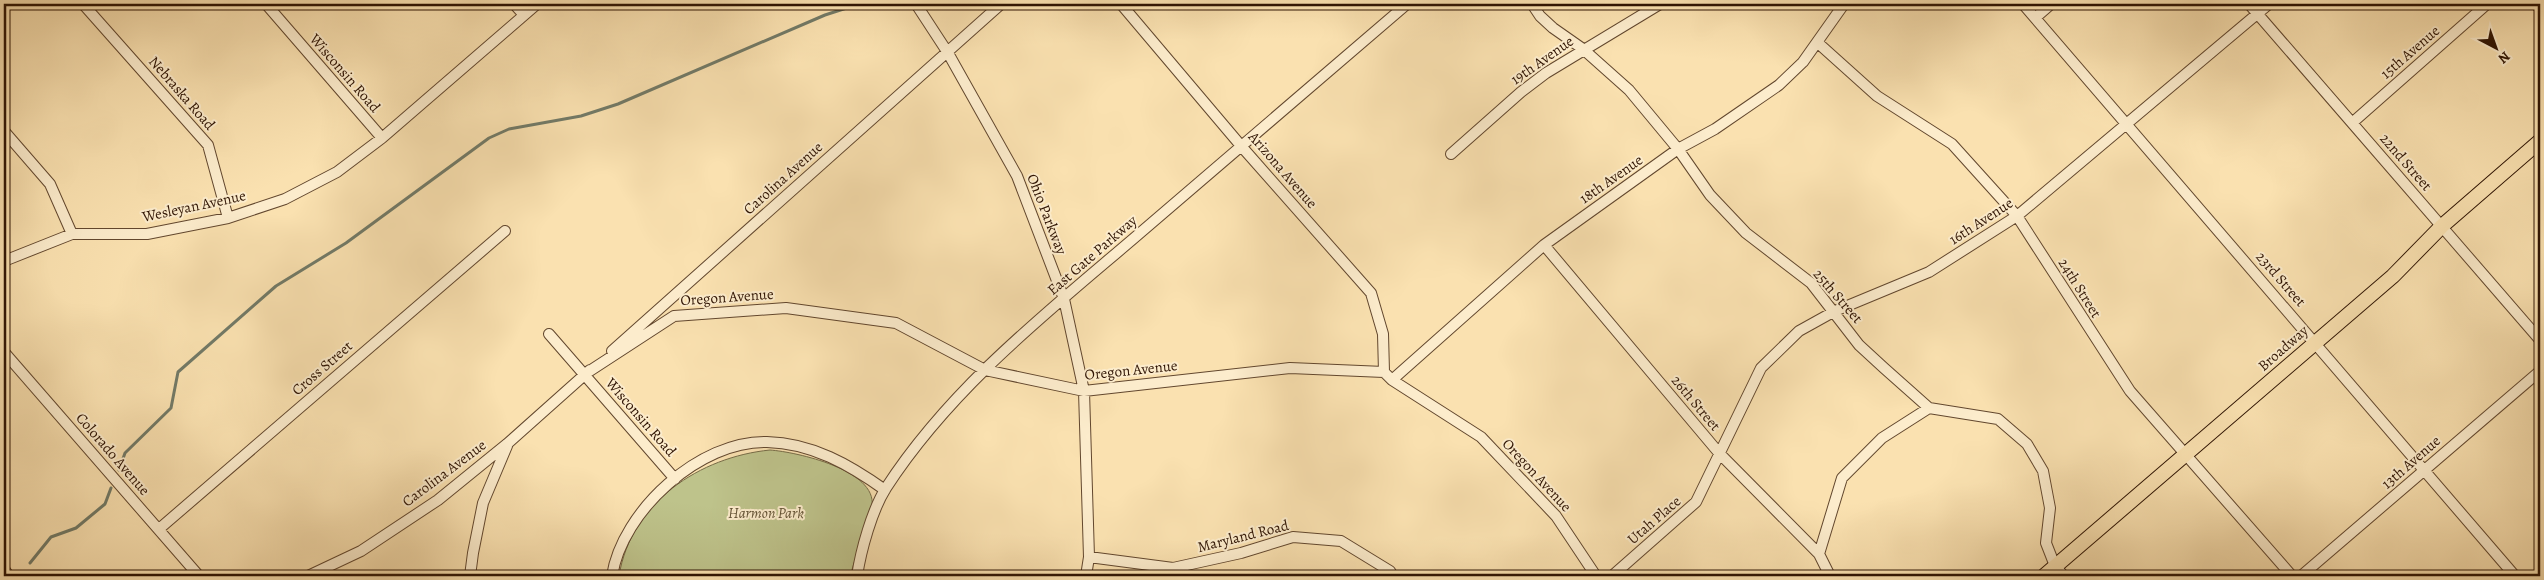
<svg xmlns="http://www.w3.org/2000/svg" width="2544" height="580" font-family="Alegreya,serif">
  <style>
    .green { fill: #bec38b; stroke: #766c47 }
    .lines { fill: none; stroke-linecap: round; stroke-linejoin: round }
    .stream { stroke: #727a67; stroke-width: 3 }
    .minor-casing { stroke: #62472e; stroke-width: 12 }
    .major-casing { stroke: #2f1403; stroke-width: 16 }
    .minor { stroke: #fceccc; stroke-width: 10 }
    .major { stroke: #fae1b0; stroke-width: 14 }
    .labels { text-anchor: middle; stroke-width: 4; stroke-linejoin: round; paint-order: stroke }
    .street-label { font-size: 15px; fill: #2f1403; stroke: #fceccc }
    .park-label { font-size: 15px; font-style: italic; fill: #615133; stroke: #fceccc }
  </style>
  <rect width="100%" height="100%" fill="#fae1b0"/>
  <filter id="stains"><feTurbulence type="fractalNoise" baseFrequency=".004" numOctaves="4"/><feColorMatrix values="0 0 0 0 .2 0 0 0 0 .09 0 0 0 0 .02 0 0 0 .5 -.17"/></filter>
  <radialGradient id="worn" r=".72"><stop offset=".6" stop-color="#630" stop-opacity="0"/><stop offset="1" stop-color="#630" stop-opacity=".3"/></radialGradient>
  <path class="green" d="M 770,450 C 797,452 877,470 872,506 L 850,576 L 619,576 C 631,502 700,457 770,450 Z"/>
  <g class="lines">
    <path class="stream" d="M 119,470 L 125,453 L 171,408 L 178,372 L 276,286 L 346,243 L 489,138 L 509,129 L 581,116 L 618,104 L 825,15 L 859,4
      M 30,563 L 51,537 L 76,528 L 105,504 L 111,488"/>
    <g class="minor-casing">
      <path id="minor" d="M 83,4 L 208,145 L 228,218
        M 266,4 L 382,138
        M 514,4 L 523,14
        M 916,4 L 948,53 L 1017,176 L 1064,299 L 1084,391 L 1089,557 L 1086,576
        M 1121,4 L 1242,147 L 1371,293 L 1383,334 L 1384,372
        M 1532,4 L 1540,16 L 1553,28 L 1583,49 L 1629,90 L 1678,149 L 1710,195 L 1746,233 L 1811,283 L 1859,345 L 1884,368 L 1929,408 L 1998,419 L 2027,444 L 2043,471 L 2050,508 L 2046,543 L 2055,566 L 2064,576
        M 2023,4 L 2515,576
        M 2249,4 L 2540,340
        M 2536,4 L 2540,9
        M 2035,18 L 2051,4
        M 1818,43 L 1877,96 L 1952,144 L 2017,216 L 2130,391 L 2292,576
        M 2352,123 L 2487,4
        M 4,131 L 50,184 L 72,234
        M 1451,154 L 1521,92 L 1546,73 L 1660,4
        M 1544,245 L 1719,453 L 1819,554 L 1830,576
        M 4,261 L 72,234 L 147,234 L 228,218 L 285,199 L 337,172 L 382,138 L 537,4
        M 549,334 L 675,479
        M 612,351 L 1001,4
        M 4,352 L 199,576
        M 585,374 L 674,316 L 786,308 L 896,323 L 985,370 L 1084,391 L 1290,368 L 1384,372 L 1392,380 L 1481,437 L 1556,516 L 1596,576
        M 1392,380 L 1544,245 L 1678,149 L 1715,129 L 1779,85 L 1803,62 L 1844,4
        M 159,529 L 505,231
        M 1819,554 L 1842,478 L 1882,438 L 1929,408
        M 1089,557 L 1173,568 L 1241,553 L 1293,537 L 1341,541 L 1390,571 L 1393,576
        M 4,569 L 9,576
        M 308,576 L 361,551 L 438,500 L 507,444 L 590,370
        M 470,576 L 473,553 L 483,503 L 507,446
        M 612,576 C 622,511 700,440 767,442 C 812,443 850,465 885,490
        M 857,576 C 861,550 872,510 886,488 C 950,389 1045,314 1133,239 C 1225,161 1316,82 1407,4
        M 1612,576 L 1696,502 L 1761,368 L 1799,331 L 1835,311 L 1929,272 L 2017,216 L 2269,4
        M 2301,576 L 2540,371"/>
    </g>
    <g class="major-casing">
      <path id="major" d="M 2044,576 L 2393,276 L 2442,226 L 2540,141"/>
    </g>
    <use href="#minor" class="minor"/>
    <use href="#major" class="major"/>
  </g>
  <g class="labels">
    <g class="street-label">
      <text transform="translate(2410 52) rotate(-41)" y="5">15th Avenue</text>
      <text transform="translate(1542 60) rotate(-35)" y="5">19th Avenue</text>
      <text transform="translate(345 73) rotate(49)" y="5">Wisconsin Road</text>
      <text transform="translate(182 93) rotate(49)" y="5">Nebraska Road</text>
      <text transform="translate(2406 162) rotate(49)" y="5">22nd Street</text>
      <text transform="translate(1283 170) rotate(49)" y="5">Arizona Avenue</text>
      <text transform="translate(783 178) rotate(-42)" y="5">Carolina Avenue</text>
      <text transform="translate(1611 179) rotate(-35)" y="5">18th Avenue</text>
      <text transform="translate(194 206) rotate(-12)" y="5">Wesleyan Avenue</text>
      <text transform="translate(1047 214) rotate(69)" y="5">Ohio Parkway</text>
      <text transform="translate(1981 221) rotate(-33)" y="5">16th Avenue</text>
      <text transform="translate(1092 255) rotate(-41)" y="5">East Gate Parkway</text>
      <text transform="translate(2281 279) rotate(49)" y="5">23rd Street</text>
      <text transform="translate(2080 288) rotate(58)" y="5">24th Street</text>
      <text transform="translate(1838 296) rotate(49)" y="5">25th Street</text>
      <text transform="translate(727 297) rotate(-4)" y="5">Oregon Avenue</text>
      <text transform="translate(2283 348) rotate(-41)" y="5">Broadway</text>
      <text transform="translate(322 368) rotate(-41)" y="5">Cross Street</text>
      <text transform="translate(1131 370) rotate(-6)" y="5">Oregon Avenue</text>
      <text transform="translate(1696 403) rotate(50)" y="5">26th Street</text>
      <text transform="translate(641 417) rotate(49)" y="5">Wisconsin Road</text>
      <text transform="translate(113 454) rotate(49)" y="5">Colorado Avenue</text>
      <text transform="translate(2411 462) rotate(-41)" y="5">13th Avenue</text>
      <text transform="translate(444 473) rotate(-37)" y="5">Carolina Avenue</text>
      <text transform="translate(1537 475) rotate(47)" y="5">Oregon Avenue</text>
      <text transform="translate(1654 520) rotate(-41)" y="5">Utah Place</text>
      <text transform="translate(1243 536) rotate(-14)" y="5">Maryland Road</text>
    </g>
    <g class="park-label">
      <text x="766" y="518">Harmon Park</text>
    </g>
  </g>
  <rect width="2544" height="580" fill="none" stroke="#fae1b0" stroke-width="20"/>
  <rect x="5" y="5" width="2534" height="570" fill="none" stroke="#2f1403" stroke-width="2.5"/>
  <rect x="10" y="10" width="2524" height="560" fill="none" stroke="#2f1403"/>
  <g transform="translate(2496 48) rotate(139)" stroke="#fceccc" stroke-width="4" paint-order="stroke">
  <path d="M0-4L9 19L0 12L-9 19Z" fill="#2f1403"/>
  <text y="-8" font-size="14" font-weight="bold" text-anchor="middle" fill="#2f1403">N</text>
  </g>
  <rect width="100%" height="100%" filter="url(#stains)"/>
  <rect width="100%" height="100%" fill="url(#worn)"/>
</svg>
